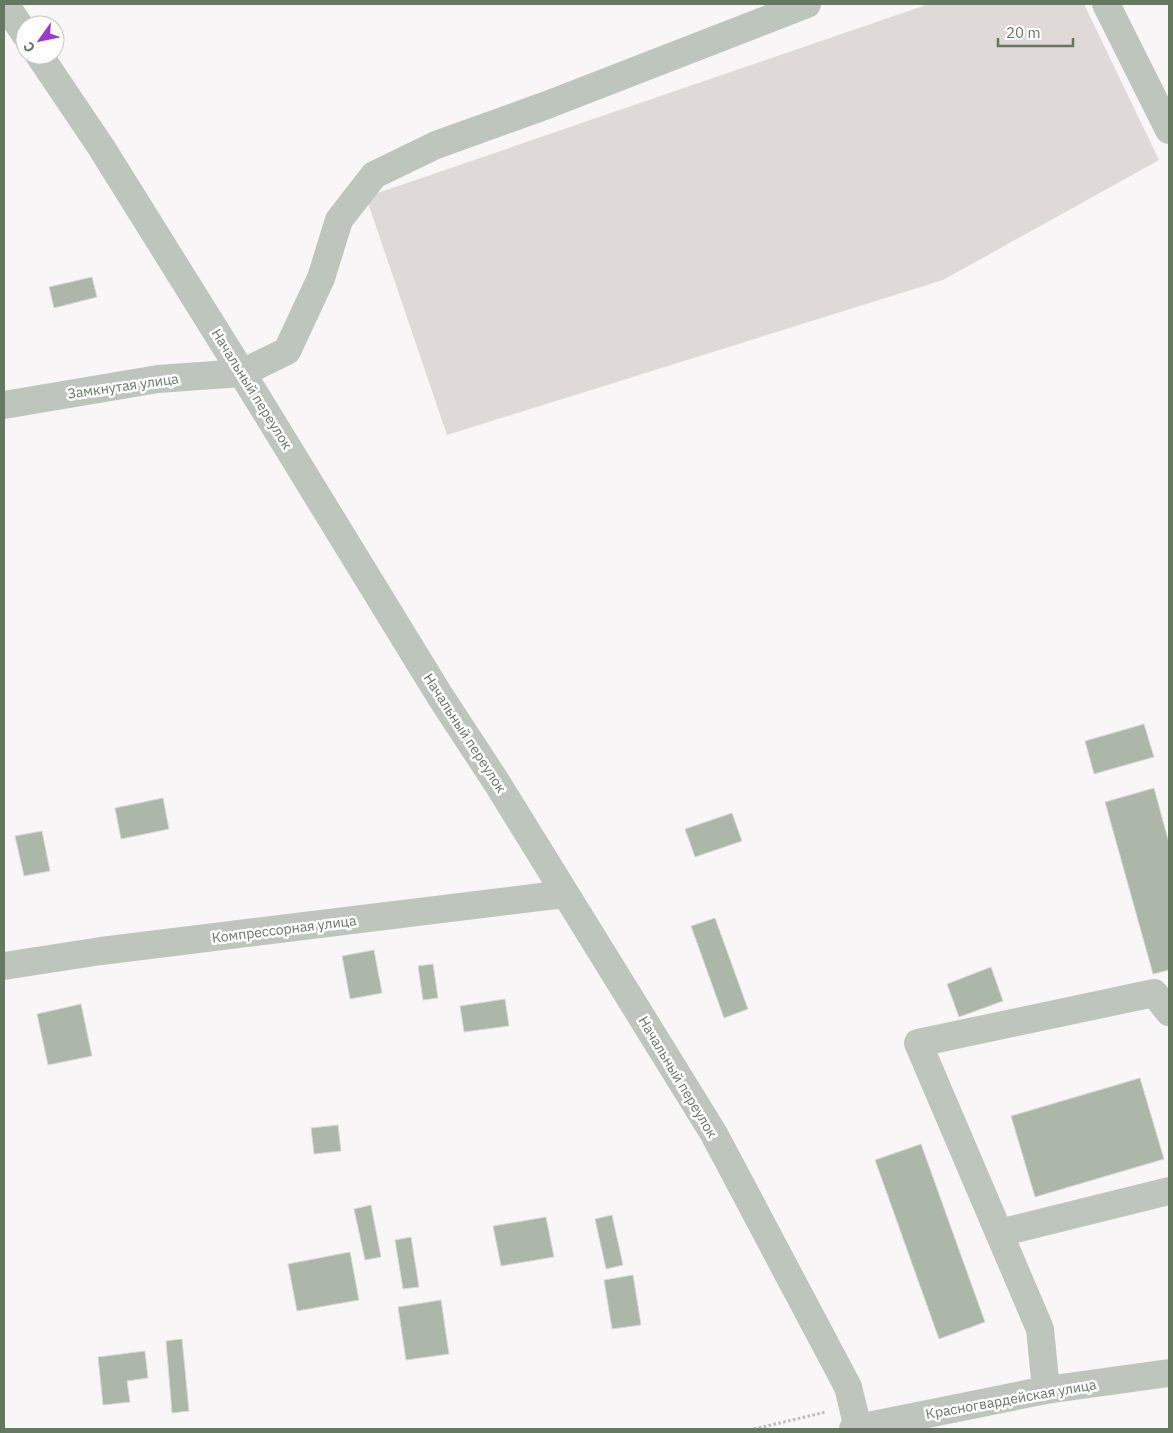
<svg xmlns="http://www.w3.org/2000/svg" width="1173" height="1433" font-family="'IBM Plex Sans',sans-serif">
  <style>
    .green { fill: #dfd9d8 }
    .building { fill: #acb7aa; stroke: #dad9da }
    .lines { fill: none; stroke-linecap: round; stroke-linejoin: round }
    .path { stroke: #b7bcb6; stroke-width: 3; stroke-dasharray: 2.5 2.5; stroke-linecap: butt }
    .minor { stroke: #bec5bd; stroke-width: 28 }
    .labels { text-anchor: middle; stroke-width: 5; stroke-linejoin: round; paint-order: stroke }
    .street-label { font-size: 14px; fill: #657961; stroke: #fff }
  </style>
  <rect width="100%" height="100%" fill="#f9f6f8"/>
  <path class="green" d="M 929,4 L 1084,4 L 1159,160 L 943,280 L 447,435 L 366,197 Z"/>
  <path class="building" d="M 92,277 L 97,297 L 54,308 L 49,287 Z
    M 1144,724 L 1154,757 L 1094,774 L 1085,741 Z
    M 1154,788 L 1169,843 L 1169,970 L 1153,974 L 1105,802 Z
    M 163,798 L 169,829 L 121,839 L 115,808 Z
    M 732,813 L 742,841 L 695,857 L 685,829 Z
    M 42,831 L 50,871 L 24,876 L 15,836 Z
    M 715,918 L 748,1009 L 724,1018 L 691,926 Z
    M 374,950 L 382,993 L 350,999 L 342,956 Z
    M 433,964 L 438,998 L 423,1000 L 418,966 Z
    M 991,967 L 1003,1001 L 959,1017 L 947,984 Z
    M 505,999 L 509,1026 L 464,1032 L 460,1006 Z
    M 81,1004 L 92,1056 L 48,1065 L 37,1014 Z
    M 1140,1078 L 1164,1159 L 1035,1197 L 1011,1116 Z
    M 338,1125 L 341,1151 L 314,1154 L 311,1128 Z
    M 921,1144 L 985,1322 L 939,1339 L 875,1160 Z
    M 371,1205 L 381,1257 L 365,1260 L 354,1209 Z
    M 612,1215 L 623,1265 L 606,1269 L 595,1219 Z
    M 546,1217 L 554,1257 L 501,1266 L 493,1226 Z
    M 411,1237 L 419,1287 L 403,1289 L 395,1240 Z
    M 350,1252 L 359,1300 L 297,1311 L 288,1264 Z
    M 633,1275 L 641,1325 L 612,1329 L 604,1280 Z
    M 441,1300 L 449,1354 L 406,1360 L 398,1307 Z
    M 182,1339 L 189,1411 L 172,1413 L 166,1341 Z
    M 145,1351 L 148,1378 L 127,1381 L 130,1402 L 103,1405 L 98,1357 Z"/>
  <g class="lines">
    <path class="path" d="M 754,1429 L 826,1412"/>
    <path class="minor" d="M 5,4 L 25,34
      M 1106,4 L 1169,130
      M 39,55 L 101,147 L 242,373 L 440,696 L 497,783 L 714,1134 L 848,1387 L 858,1428
      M 4,405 L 158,379 L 242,373 L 287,351 L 321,278 L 339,220 L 374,175 L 436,145 L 547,105 L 807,4
      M 4,966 L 101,951 L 565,894
      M 999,1233 L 1169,1191
      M 1046,1390 L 1040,1329 L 918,1043 L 1154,993 L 1169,1012
      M 853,1429 L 1046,1390 L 1169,1373"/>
  </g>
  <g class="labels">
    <g class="street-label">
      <text transform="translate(123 386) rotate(-8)" y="5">Замкнутая улица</text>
      <text transform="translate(252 389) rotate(58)" y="5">Начальный переулок</text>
      <text transform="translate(465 733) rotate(57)" y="5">Начальный переулок</text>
      <text transform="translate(284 929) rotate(-7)" y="5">Компрессорная улица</text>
      <text transform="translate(678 1077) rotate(59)" y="5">Начальный переулок</text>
      <text transform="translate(1011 1399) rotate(-10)" y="5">Красногвардейская улица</text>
    </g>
  </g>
  <rect width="1173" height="1433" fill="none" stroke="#657961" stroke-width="10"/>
  <g transform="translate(40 40) rotate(237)"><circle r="24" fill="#ffffff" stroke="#c1c9c0"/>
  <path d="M0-4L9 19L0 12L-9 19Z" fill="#9d38d7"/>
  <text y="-8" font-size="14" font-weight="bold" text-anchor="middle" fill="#657961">С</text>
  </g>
  <path d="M998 38v8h75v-8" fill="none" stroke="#657961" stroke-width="2.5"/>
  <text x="1006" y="38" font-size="15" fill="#657961" stroke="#ffffff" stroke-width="4" paint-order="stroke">20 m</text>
</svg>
